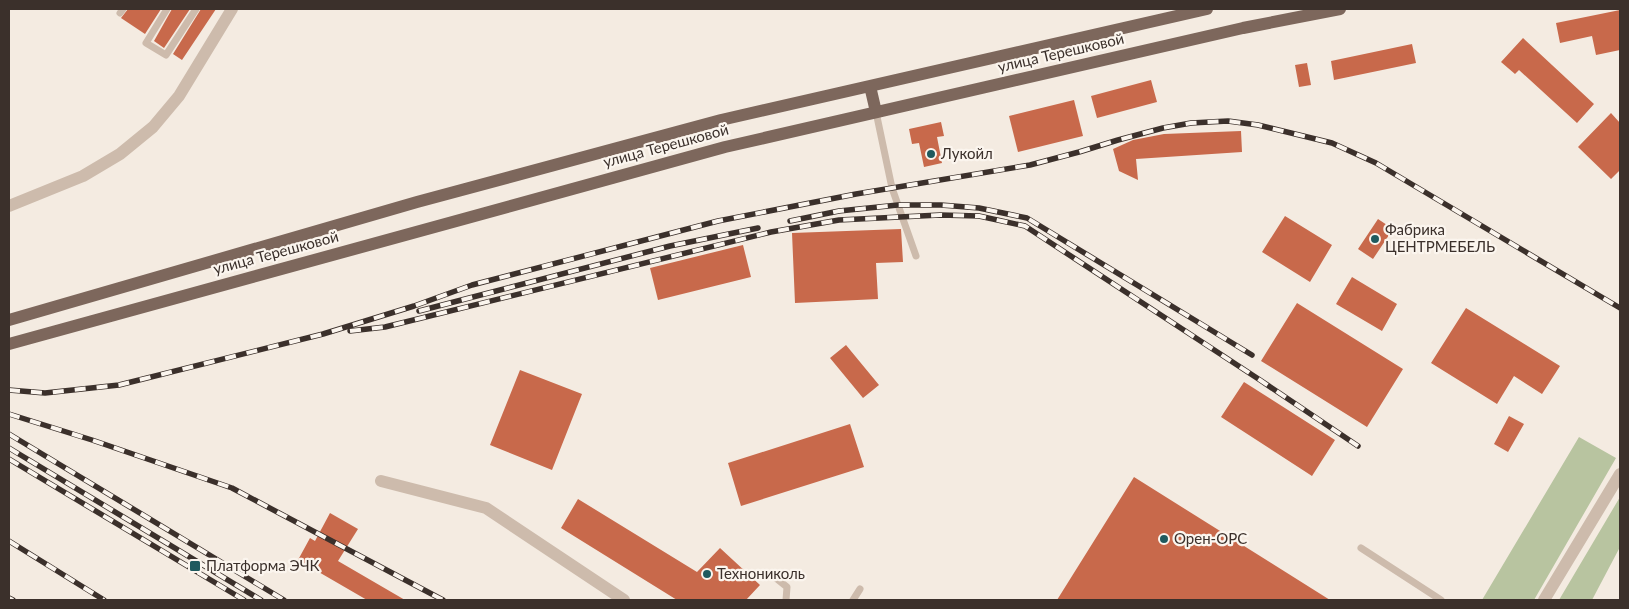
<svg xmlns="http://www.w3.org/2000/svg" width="1629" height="609" font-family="Lato,sans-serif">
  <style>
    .green { fill: #b8c4a0 }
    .building { fill: #c8694b }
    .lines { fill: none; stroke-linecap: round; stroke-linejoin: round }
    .service { stroke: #cdbbac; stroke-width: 7 }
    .minor { stroke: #cdbbac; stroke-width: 12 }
    .tertiary { stroke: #cdbbac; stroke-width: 12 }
    .primary { stroke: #7d675c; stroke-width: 12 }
    .rail-casing { stroke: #3b302b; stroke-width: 5.5 }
    .rail { stroke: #fbf5ee; stroke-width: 4; stroke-dasharray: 11; stroke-linecap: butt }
    .poi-dot { fill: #1f5a5e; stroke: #fbf5ee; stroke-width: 2 }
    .labels { text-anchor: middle; stroke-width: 4.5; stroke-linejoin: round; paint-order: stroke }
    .street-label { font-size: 15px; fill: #3b302b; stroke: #fbf5ee }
    .poi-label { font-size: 15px; fill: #3b302b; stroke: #fbf5ee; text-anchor: start }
  </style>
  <rect width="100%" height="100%" fill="#f4ebe1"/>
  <path class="green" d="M 1579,437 L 1616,458 L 1534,600 L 1482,600 Z
    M 1620,497 L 1620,547 L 1592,600 L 1559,600 Z"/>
  <path class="building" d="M 128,9 L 161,9 L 145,34 L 121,18 Z
    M 172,9 L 190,9 L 164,48 L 154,41 Z
    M 201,9 L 216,9 L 182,60 L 173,54 Z
    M 1620,10 L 1620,50 L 1596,55 L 1592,36 L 1560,43 L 1556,23 Z
    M 1523,38 L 1594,104 L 1577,123 L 1519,70 L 1515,74 L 1501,62 Z
    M 1412,44 L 1416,63 L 1334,80 L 1331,61 Z
    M 1307,63 L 1311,85 L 1299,87 L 1295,65 Z
    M 1151,80 L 1157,102 L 1097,118 L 1091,96 Z
    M 1074,100 L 1083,136 L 1018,152 L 1009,116 Z
    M 1611,113 L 1620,123 L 1620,170 L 1611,179 L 1578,147 Z
    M 941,122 L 944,136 L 937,137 L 942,163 L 924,167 L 919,143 L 912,144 L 909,129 Z
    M 1241,131 L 1242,152 L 1136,159 L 1138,180 L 1119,171 L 1113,149 L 1133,140 L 1164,134 Z
    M 1285,216 L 1332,245 L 1310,282 L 1262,252 Z
    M 1378,219 L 1393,229 L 1373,259 L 1358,249 Z
    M 901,229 L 903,262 L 876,263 L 878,299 L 795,303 L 792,233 Z
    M 743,245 L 751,277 L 658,300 L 650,268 Z
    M 1352,277 L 1397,304 L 1382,331 L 1336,304 Z
    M 1297,303 L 1403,369 L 1367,427 L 1261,361 Z
    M 1466,308 L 1560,366 L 1542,394 L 1514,376 L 1497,404 L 1431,363 Z
    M 846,345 L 879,385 L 863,398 L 830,358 Z
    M 520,370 L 582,394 L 552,470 L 490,445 Z
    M 1244,382 L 1335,440 L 1312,476 L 1221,417 Z
    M 1509,416 L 1524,424 L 1508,452 L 1494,444 Z
    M 850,424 L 864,467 L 741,506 L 728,463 Z
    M 1134,477 L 1330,600 L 1057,600 Z
    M 578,499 L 697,572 L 720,548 L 760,585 L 746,600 L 677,600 L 561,528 Z
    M 330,513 L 358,529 L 338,561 L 405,600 L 367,600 L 298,560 L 310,538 L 315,541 Z"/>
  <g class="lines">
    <path class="service" d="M 167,9 L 146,43 L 166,55 L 196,9
      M 120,13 L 123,9
      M 876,112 L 892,188 L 916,256
      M 1361,548 L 1441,600
      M 777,579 L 787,587 L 786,600
      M 853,600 L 860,589"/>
    <path class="minor" d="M 381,481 L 486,508 L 624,600"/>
    <path class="tertiary" d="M 9,206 L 83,176 L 120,154 L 153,127 L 179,96 L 232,9
      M 1544,600 L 1620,474"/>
    <path class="primary" d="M 870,86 L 876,112
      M 9,320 L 417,202 L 721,120 L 1207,9
      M 9,344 L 725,147 L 1243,28 L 1340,9"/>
    <g class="rail-casing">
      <path id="rail" d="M 790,221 L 839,211 L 898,205 L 941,205 L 979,208 L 1027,218 L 1252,355
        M 419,311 L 670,246 L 758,228
        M 350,331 L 385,327 L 771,232 L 839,220 L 940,215 L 979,216 L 1025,226 L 1260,380 L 1358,446
        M 9,390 L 45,393 L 119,385 L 323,334 L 414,306 L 472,285 L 718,221 L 856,194 L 1030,165 L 1079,152 L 1118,140 L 1163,128 L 1191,123 L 1228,121 L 1258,125 L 1332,143 L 1376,163 L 1620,308
        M 9,414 L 92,440 L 232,488 L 443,600
        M 9,434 L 284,600
        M 9,448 L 261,600
        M 9,459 L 244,600
        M 9,541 L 104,600
        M 9,598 L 13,600"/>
    </g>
    <use href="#rail" class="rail"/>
  </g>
  <g class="poi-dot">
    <circle cx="931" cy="154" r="5"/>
    <circle cx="1375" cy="239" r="5"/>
    <circle cx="1164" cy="539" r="5"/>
    <rect x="189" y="560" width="12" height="12" rx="2.5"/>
    <circle cx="707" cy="574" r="5"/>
  </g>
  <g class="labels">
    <g class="street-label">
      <text transform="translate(1061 53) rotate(-13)" y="5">улица Терешковой</text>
      <text transform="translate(666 146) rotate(-15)" y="5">улица Терешковой</text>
      <text transform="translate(276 253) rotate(-15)" y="5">улица Терешковой</text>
    </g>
    <g class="poi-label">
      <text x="941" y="159">Лукойл</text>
      <text x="1385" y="235">Фабрика<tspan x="1385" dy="17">ЦЕНТРМЕБЕЛЬ</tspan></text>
      <text x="1174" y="544">Орен-ОРС</text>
      <text x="206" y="571">Платформа ЭЧК</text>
      <text x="717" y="579">Технониколь</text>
    </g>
  </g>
  <rect width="1629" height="609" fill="none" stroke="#3b302b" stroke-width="20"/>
</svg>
